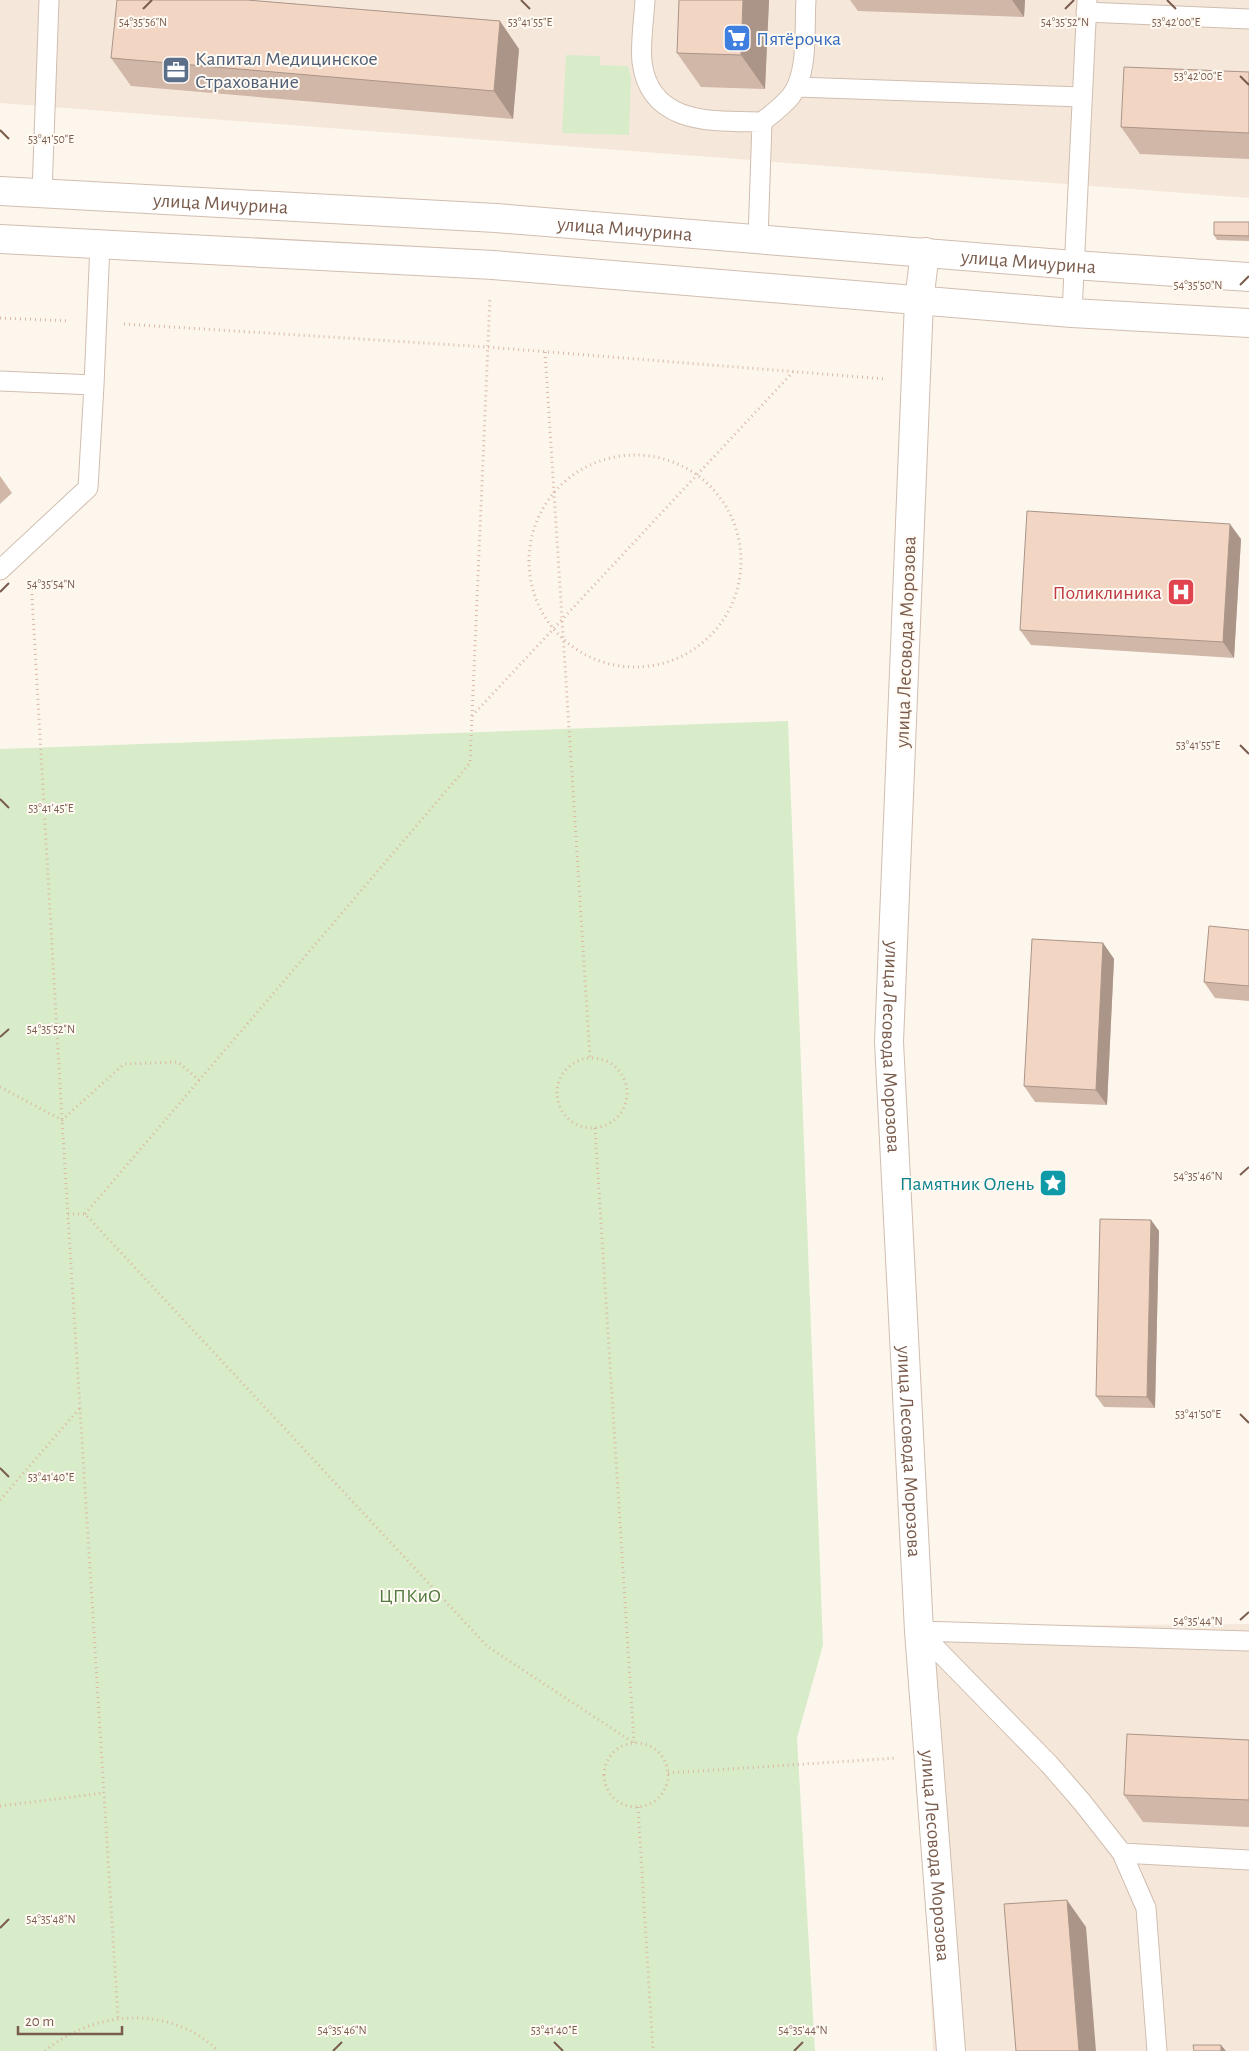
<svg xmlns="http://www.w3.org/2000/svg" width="1249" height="2051" font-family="'Alegreya Sans',sans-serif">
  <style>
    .residential { fill: #f5e8da }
    .park { fill: #d8ecc9 }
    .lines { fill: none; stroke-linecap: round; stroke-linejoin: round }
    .service-casing { stroke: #d1beb0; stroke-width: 21 }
    .minor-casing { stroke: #d1beb0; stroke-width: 30 }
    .tertiary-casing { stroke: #d1beb0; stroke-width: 30 }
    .path { stroke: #d9b8a5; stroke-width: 3; stroke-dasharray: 1 4; stroke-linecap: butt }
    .service { stroke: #fff; stroke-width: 19 }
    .minor { stroke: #fff; stroke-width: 28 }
    .tertiary { stroke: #fff; stroke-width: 28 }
    .wall { fill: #d1b7a8 }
    .shaded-wall { fill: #aa9588 }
    .building { fill: #f3d5c3; stroke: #aa9588 }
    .ticks { fill: none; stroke: #7a5c4d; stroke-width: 2 }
    .labels { text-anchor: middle; stroke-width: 4; stroke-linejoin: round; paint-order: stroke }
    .shop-label { font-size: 20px; fill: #366cbe; stroke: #fffaf3; text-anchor: start }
    .service-label { font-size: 20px; fill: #4e5e75; stroke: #fffaf3; text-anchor: start }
    .street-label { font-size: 20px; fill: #7a5c4d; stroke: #fffaf3 }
    .health-label { font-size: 20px; fill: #be3a42; stroke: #fffaf3; text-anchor: end }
    .culture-label { font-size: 20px; fill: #0d838f; stroke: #fffaf3; text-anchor: end }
    .park-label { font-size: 20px; fill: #537a41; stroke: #fffaf3 }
    .ticks-label { font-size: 12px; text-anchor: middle; fill: #7a5c4d; stroke: #fffaf3; stroke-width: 4; stroke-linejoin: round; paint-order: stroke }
  </style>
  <rect width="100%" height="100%" fill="#fdf6ec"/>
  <path class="residential" d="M 0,0 L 1249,0 L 1249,198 L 0,103 Z
    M 1249,1624 L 1249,2051 L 933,2051 L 917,1627 Z"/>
  <path class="park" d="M 566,55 L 600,56 L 600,65 L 628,66 L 631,77 L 629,135 L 562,133 Z
    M 788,721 L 823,1645 L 797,1738 L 815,2051 L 0,2051 L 0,749 Z"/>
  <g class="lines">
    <g class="service-casing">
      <path id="service" d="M 645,0 C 644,19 640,43 642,62 C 650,126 714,121 762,122 C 772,114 783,106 791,96 C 809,73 804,28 806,0
        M 1086,12 L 1249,19
        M 797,87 L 1082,97
        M 42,193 L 49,0
        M 758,239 L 762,122
        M 1072,313 L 1087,0
        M 0,381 L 94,385 L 100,244
        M 0,570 L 88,488 L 94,385
        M 919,1631 L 1049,1764 L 1082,1802 L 1122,1853 L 1146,1908 L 1157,2051
        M 919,1631 L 1249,1641
        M 1122,1853 L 1249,1860"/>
    </g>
    <g class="minor-casing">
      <g id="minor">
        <path id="s1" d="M 925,252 L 919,301 L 889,1042 L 919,1631 L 951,2051"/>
      </g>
    </g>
    <g class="tertiary-casing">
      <g id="tertiary">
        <path id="s2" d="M 0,191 L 496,218 L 1074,265 L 1249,277"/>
        <path d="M 0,239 L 493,265 L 1072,313 L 1249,323"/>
      </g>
    </g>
    <path class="path" d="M 0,318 L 70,321
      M 124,324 L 487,347 L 886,379
      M 545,352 L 590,1057
      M529 561a106 106 0 1 1 212 0a106 106 0 1 1-212 0Z
      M 31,579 L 62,1120 L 118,2018
      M 472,716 L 793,372
      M557 1093a35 35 0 1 1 70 0a35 35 0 1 1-70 0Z
      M 0,1087 L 62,1120 L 124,1064 L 178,1062 L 199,1080
      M 595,1128 L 634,1743
      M 68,1214 L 85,1214 L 488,1647 L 634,1743
      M 85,1214 L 470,763 L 490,297
      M 0,1500 L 80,1408
      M604 1775a32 32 0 1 1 64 0a32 32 0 1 1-64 0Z
      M 668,1773 L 897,1758
      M 0,1806 L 104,1793
      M 638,1807 L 653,2051
      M 45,2051 C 94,2010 171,2004 218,2051"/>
    <use href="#service" class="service"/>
    <use href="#minor" class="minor"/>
    <use href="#tertiary" class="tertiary"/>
  </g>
  <path class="wall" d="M 679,0 L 769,0 L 765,89 L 701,87 L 677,53 Z
    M 850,0 L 1025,0 L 1024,17 L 858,11 Z
    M 519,49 L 513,119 L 131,86 L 111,58 Z
    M 1249,72 L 1249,159 L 1140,154 L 1121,127 Z
    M 1249,222 L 1249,241 L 1217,240 L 1214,235 Z
    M 0,476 L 12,493 L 0,504 Z
    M 1241,539 L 1234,658 L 1031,645 L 1020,630 Z
    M 1249,930 L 1249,1001 L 1215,998 L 1204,982 Z
    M 1103,943 L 1114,959 L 1107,1105 L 1035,1102 L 1024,1086 Z
    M 1151,1220 L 1159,1231 L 1155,1408 L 1104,1407 L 1096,1396 Z
    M 1249,1740 L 1249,1827 L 1143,1822 L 1124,1795 Z"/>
  <path class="shaded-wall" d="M 743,0 L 769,0 L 765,89 L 741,55 Z
    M 1012,0 L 1025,0 L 1024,17 Z
    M 500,21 L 519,49 L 513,119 L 494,91 Z
    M 1230,524 L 1241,539 L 1234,658 L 1223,642 Z
    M 1103,943 L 1114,959 L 1107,1105 L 1096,1090 Z
    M 1151,1220 L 1159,1231 L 1155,1408 L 1147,1397 Z
    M 1067,1900 L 1086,1927 L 1096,2051 L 1079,2051 Z
    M 1221,2045 L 1226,2051 L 1221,2051 Z"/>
  <path class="building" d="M 117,0 L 247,0 L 500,21 L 494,91 L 111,58 Z
    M 679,0 L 743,0 L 741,55 L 677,53 Z
    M 1124,67 L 1249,72 L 1249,133 L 1121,127 Z
    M 1214,222 L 1249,222 L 1249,236 L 1214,235 Z
    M 1027,511 L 1230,524 L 1223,642 L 1020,630 Z
    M 1209,926 L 1249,930 L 1249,986 L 1204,982 Z
    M 1032,939 L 1103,943 L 1096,1090 L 1024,1086 Z
    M 1100,1219 L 1151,1220 L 1147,1397 L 1096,1396 Z
    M 1127,1734 L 1249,1740 L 1249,1800 L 1124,1795 Z
    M 1067,1900 L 1079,2051 L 1016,2051 L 1004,1904 Z
    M 1193,2045 L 1221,2045 L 1221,2051 L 1194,2051 Z"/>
  <path class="ticks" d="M 521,0 L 530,9M 1167,0 L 1176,9M 143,9 L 152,0M 1065,9 L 1074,0M 1240,76 L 1249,85M 0,130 L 9,139M 1240,285 L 1249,276M 0,592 L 9,583M 1240,745 L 1249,754M 0,799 L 9,808M 0,1037 L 9,1029M 1240,1175 L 1249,1167M 1240,1414 L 1249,1423M 0,1468 L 9,1477M 1240,1620 L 1249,1612M 0,1928 L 9,1919M 554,2042 L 563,2051M 333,2051 L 342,2042M 794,2051 L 803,2042"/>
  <defs>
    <g id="supermarket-square" transform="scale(1.4375)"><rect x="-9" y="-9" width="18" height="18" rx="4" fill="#3f7fe0" stroke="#fffaf3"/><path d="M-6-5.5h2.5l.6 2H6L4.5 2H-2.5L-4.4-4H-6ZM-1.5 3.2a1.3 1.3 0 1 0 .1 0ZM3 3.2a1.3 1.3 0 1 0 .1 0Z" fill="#fff"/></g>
    <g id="office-square" transform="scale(1.4375)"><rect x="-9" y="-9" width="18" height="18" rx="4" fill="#5c6f8a" stroke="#fffaf3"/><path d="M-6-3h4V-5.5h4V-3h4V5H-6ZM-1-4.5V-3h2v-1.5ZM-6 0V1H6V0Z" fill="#fff"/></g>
    <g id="hospital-square" transform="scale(1.4375)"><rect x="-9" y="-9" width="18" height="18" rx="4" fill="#e0444e" stroke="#fffaf3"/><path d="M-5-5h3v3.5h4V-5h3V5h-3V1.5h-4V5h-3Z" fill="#fff"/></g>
    <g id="sight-square" transform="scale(1.4375)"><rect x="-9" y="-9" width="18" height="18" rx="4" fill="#0f9aa8" stroke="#fffaf3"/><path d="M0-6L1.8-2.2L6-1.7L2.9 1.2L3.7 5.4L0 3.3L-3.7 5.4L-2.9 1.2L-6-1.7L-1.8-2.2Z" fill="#fff"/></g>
  </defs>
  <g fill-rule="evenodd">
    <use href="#supermarket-square" x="737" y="38"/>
    <use href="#office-square" x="176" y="70"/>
    <use href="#hospital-square" x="1181" y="592"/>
    <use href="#sight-square" x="1053" y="1183"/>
  </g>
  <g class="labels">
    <g class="shop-label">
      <text x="756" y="45">Пятёрочка</text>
    </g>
    <g class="service-label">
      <text x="195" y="65">Капитал Медицинское<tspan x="195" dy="23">Страхование</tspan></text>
    </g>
    <g class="street-label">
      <text dy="7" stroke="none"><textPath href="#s2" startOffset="221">улица Мичурина</textPath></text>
      <text dy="7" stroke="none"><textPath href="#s2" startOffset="626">улица Мичурина</textPath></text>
      <text dy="7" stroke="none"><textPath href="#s2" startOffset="1031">улица Мичурина</textPath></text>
      <text transform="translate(905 642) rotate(-88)" y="7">улица Лесовода Морозова</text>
      <text dy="7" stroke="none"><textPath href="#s1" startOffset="796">улица Лесовода Морозова</textPath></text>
      <text dy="7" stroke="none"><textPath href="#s1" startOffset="1201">улица Лесовода Морозова</textPath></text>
      <text dy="7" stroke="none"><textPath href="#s1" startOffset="1606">улица Лесовода Морозова</textPath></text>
    </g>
    <g class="health-label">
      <text x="1162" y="599">Поликлиника</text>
    </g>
    <g class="culture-label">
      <text x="1034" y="1190">Памятник Олень</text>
    </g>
    <g class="park-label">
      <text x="410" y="1602">ЦПКиО</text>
    </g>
  </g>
  <g class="ticks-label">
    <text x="143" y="26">54°35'56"N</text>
    <text x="1065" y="26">54°35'52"N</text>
    <text x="530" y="26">53°41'55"E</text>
    <text x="1176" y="26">53°42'00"E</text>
    <text x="1198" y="80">53°42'00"E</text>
    <text x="51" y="143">53°41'50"E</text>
    <text x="1198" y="289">54°35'50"N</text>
    <text x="51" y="588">54°35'54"N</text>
    <text x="1198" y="749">53°41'55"E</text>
    <text x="51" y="812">53°41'45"E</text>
    <text x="51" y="1033">54°35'52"N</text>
    <text x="1198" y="1180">54°35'46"N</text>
    <text x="1198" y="1418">53°41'50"E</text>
    <text x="51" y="1481">53°41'40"E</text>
    <text x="1198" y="1625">54°35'44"N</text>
    <text x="51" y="1923">54°35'48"N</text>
    <text x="554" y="2034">53°41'40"E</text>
    <text x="342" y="2034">54°35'46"N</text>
    <text x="803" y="2034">54°35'44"N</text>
  </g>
  <path d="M18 2026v8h104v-8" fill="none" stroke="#7a5c4d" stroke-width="2.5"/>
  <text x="25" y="2026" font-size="15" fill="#7a5c4d" stroke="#fffaf3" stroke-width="4" paint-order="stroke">20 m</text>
</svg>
